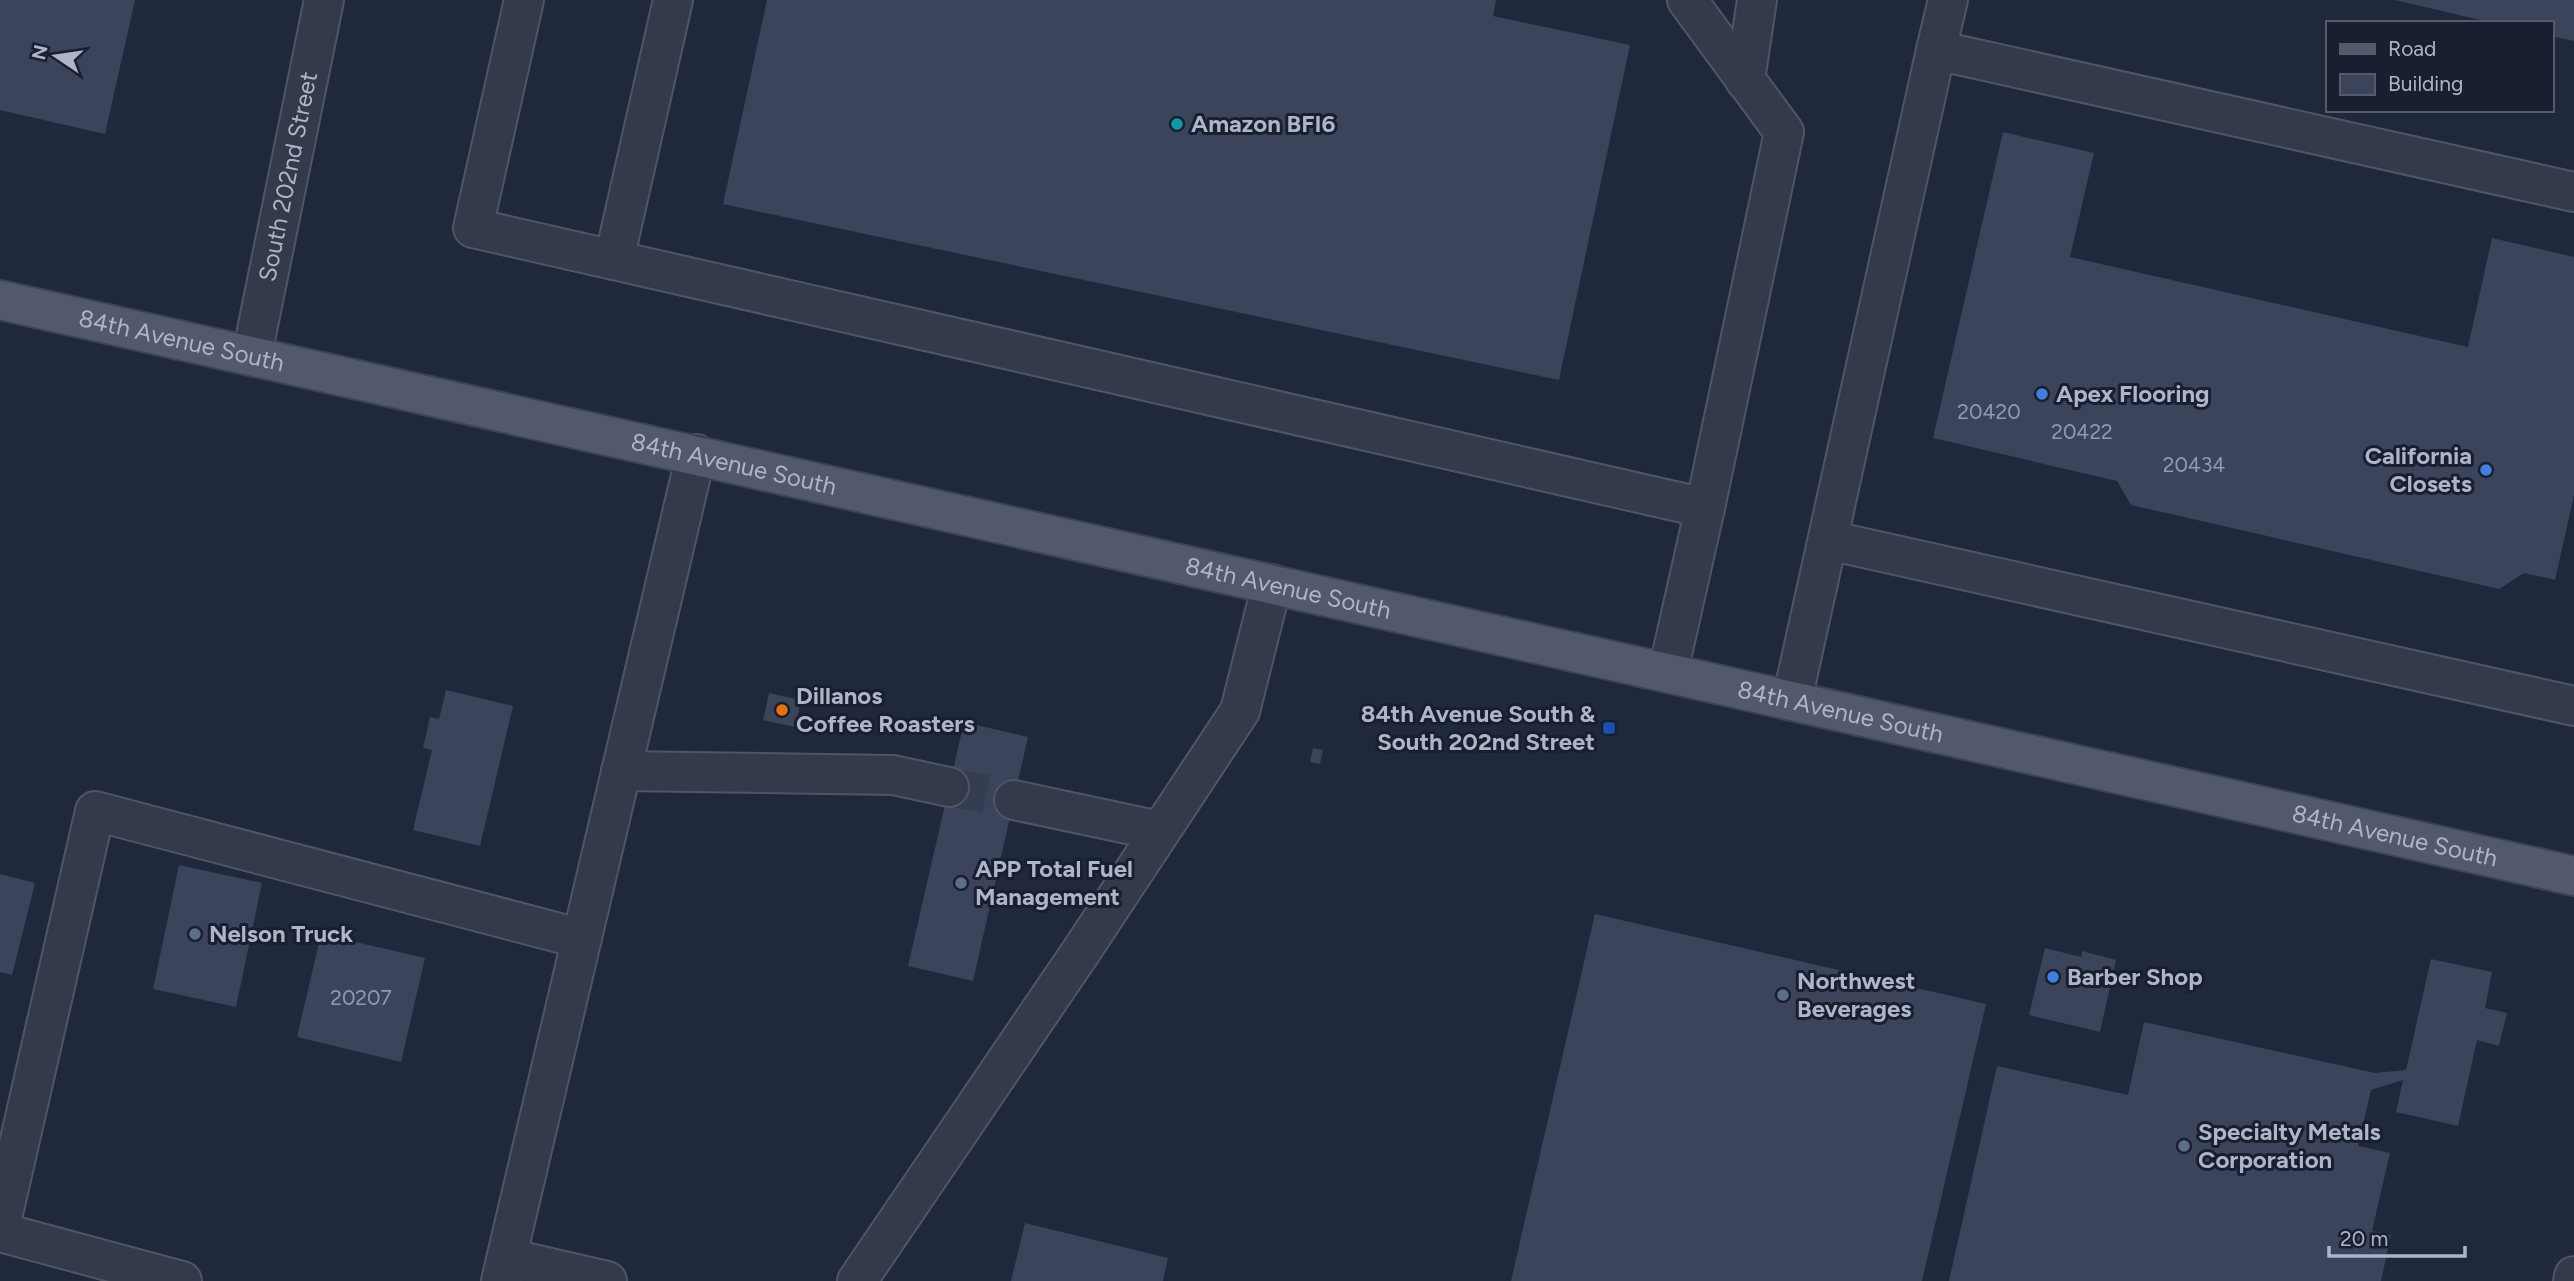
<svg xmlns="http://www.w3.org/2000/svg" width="2574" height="1281" font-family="Figtree,sans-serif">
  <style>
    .building { fill: #3c445c }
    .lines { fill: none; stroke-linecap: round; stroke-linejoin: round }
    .minor-tunnel { stroke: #353d50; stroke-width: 38; stroke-dasharray: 38 19; stroke-linecap: butt }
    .minor-casing { stroke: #4f5566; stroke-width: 42 }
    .major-casing { stroke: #3d4355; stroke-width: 42 }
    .minor { stroke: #343a4c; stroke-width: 38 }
    .major { stroke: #52596c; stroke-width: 38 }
    .culture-dot { fill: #0f9aa8; stroke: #191f30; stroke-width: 2.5 }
    .shop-dot { fill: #3f7fe0; stroke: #191f30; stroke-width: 2.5 }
    .food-dot { fill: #e8710a; stroke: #191f30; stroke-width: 2.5 }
    .transit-dot { fill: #1a4fb4; stroke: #191f30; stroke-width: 2.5 }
    .service-dot { fill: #5c6f8a; stroke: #191f30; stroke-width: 2.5 }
    .labels { text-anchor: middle; stroke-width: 6; stroke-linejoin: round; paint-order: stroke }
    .number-label { font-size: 21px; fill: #9299ad }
    .poi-label { font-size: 24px; font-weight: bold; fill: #afb5c8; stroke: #191f30; text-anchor: start }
    .street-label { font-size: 24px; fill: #afb5c8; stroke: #191f30 }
  </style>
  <rect width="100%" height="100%" fill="#20283b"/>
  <path class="building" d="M 0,0 L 135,0 L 105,134 L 0,110 Z
    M 767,0 L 1496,0 L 1493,16 L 1630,45 L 1559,380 L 723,204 Z
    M 2395,0 L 2574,0 L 2574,41 L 2551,36 L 2551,23 L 2493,23 Z
    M 2003,132 L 2094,153 L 2070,257 L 2468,347 L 2492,238 L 2574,257 L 2574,495 L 2555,580 L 2524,573 L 2499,589 L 2131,505 L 2117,481 L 1933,438 Z
    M 446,690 L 513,706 L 480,846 L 413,830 L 432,750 L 423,748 L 430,717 L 439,719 Z
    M 769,693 L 801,700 L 795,727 L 763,720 Z
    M 964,722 L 1028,737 L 973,981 L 908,966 Z
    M 1313,748 L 1323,750 L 1320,764 L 1310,762 Z
    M 179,865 L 262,883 L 236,1007 L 153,989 Z
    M 0,874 L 35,883 L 12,975 L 0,972 Z
    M 1595,914 L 1986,1004 L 1922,1281 L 1511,1281 Z
    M 321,934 L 425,958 L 401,1062 L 297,1037 Z
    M 2045,948 L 2081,957 L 2082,951 L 2116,960 L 2100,1032 L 2029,1015 Z
    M 2431,959 L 2492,972 L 2485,1008 L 2507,1013 L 2499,1046 L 2477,1040 L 2458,1126 L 2396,1112 L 2403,1080 L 2371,1090 L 2358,1146 L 2390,1153 L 2372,1231 L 2391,1235 L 2381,1281 L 1949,1281 L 1997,1066 L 2128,1095 L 2144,1022 L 2375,1073 L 2406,1070 Z
    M 1025,1223 L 1168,1258 L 1163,1281 L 1011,1281 Z"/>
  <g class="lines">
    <path class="minor-tunnel" d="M 949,787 L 1014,800"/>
    <g class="minor-casing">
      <g id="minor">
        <path d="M 524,0 L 473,228 L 1705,508"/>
        <path d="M 1936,50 L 1948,0"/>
        <path d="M 1745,80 L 1757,0"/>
        <path d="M 614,260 L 673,0"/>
        <path id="s1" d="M 252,355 L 324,0"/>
        <path d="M 1828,540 L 2574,706"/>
        <path d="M 1668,672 L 1705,508 L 1784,132 L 1687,0"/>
        <path d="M 1792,700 L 1936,50 L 2574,192"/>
        <path d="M 621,771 L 893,775 L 949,787"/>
        <path d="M 1014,800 L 1160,831"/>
        <path d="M 0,1227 L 95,811 L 582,939"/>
        <path d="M 0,1232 L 182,1281"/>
        <path d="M 507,1258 L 607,1281"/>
        <path d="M 501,1281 L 696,454"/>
        <path d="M 857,1281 L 1080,953 L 1240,711 L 1272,584"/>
        <path d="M 2573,1281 L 2574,1276"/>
      </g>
    </g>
    <g class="major-casing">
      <g id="major">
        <path id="s2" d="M 0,300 L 2574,876"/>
      </g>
    </g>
    <use href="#minor" class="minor"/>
    <use href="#major" class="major"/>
  </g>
  <circle class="culture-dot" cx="1177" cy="124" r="7"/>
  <g class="shop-dot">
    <circle cx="2042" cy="394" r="7"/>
    <circle cx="2486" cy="470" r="7"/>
    <circle cx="2053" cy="977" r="7"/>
  </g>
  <circle class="food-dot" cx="782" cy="710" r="7"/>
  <rect class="transit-dot" x="1602" y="721" width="14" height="14" rx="3.5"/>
  <g class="service-dot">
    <circle cx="961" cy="883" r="7"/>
    <circle cx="195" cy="934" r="7"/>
    <circle cx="1783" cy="995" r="7"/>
    <circle cx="2184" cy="1146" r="7"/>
  </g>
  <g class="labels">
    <g class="number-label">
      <text x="1989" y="419">20420</text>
      <text x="2082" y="439">20422</text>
      <text x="2194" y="472">20434</text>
      <text x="361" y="1005">20207</text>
    </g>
    <g class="poi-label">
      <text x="1191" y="132">Amazon BFI6</text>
      <text x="2056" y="402">Apex Flooring</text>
      <text x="2472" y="464" text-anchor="end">California<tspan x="2472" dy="28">Closets</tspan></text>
      <text x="796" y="704">Dillanos<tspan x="796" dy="28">Coffee Roasters</tspan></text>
      <text x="1595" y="722" text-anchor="end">84th Avenue South &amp;<tspan x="1595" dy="28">South 202nd Street</tspan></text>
      <text x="975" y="877">APP Total Fuel<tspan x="975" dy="28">Management</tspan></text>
      <text x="209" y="942">Nelson Truck</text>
      <text x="2067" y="985">Barber Shop</text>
      <text x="1797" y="989">Northwest<tspan x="1797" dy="28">Beverages</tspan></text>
      <text x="2198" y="1140">Specialty Metals<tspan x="2198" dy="28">Corporation</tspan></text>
    </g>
    <g class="street-label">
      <text dy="8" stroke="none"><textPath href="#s1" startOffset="182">South 202nd Street</textPath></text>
      <text dy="8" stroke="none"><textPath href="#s2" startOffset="186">84th Avenue South</textPath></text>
      <text dy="8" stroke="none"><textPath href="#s2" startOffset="752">84th Avenue South</textPath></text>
      <text dy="8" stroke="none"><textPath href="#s2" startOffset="1320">84th Avenue South</textPath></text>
      <text dy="8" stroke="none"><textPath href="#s2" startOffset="1886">84th Avenue South</textPath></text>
      <text dy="8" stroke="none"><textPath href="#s2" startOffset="2454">84th Avenue South</textPath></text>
    </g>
  </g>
  <rect x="2326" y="21" width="228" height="91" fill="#191f30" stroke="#555b6d" stroke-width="2"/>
  <rect x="2340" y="44" width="35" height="10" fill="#52596c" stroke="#555b6d" stroke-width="2"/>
  <text x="2388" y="56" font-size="21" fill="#afb5c8">Road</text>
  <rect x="2340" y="74" width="35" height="21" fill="#3c445c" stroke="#555b6d" stroke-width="2"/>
  <text x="2388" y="91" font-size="21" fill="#afb5c8">Building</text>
  <g transform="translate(56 56) rotate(283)" stroke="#191f30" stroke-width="5" paint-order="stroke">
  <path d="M0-5L12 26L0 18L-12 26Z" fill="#afb5c8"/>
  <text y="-10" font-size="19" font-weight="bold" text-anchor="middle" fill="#afb5c8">N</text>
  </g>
  <path d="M2329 1246v10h136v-10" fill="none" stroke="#afb5c8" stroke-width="3.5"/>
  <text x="2340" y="1246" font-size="21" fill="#afb5c8" stroke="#191f30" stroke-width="5" paint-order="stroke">20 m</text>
</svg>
